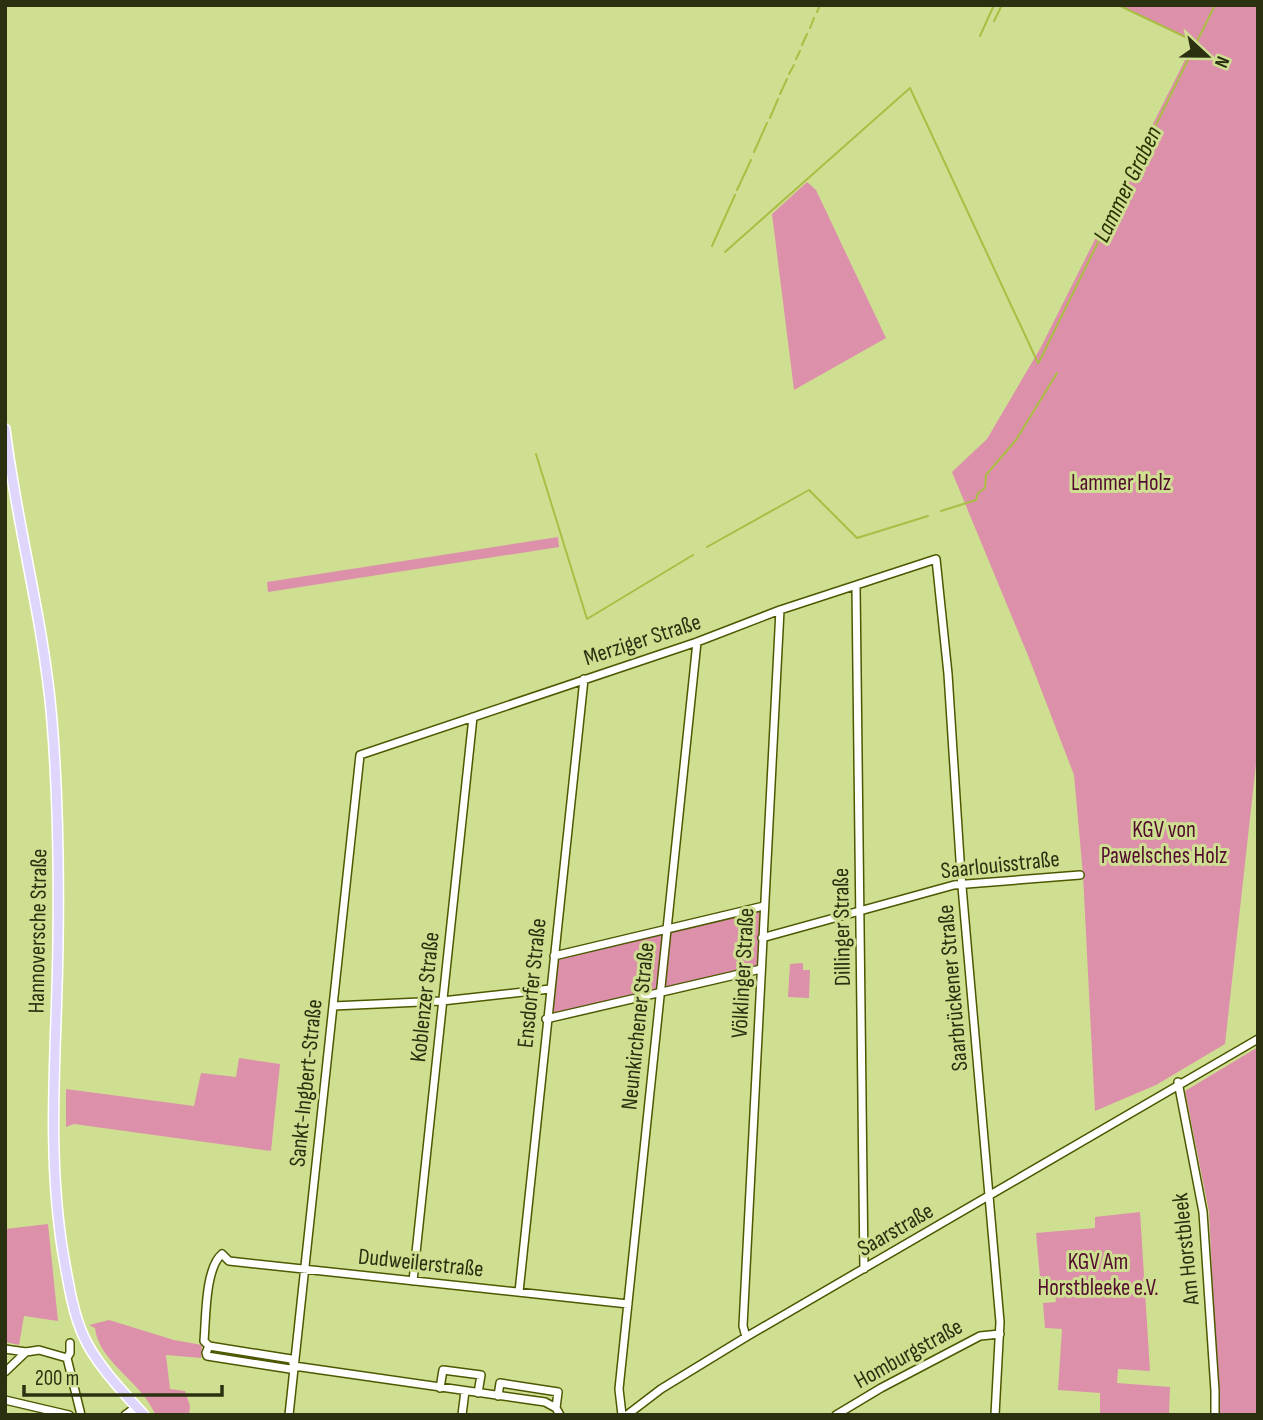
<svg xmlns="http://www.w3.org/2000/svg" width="1263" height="1420" font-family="'Sofia Sans Condensed',sans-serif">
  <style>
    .green { fill: #dc90aa }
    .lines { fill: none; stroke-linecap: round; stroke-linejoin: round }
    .stream { stroke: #aabd44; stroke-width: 2 }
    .minor-casing { stroke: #4d5800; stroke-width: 10 }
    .major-casing { stroke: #fff; stroke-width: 12 }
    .minor { stroke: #fff; stroke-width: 7 }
    .major { stroke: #e0d6fb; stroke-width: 9 }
    .labels { text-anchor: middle; stroke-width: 6; stroke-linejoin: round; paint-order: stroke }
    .park-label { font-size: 23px; fill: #520c2d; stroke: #cfdf91 }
    .street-label { font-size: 23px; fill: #2b3011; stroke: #cfdf91 }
    .water-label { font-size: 24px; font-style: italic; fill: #2a3100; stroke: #cfdf91 }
  </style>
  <rect width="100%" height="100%" fill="#cfdf91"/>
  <path class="green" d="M 1117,5 L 1258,5 L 1258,746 L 1225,1044 L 1156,1085 L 1095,1111 L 1083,875 L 1074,775 L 1029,658 L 952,472 L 987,439 L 1041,347 L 1194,42 Z
    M 807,182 L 816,190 L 886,338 L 794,390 L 772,214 Z
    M 558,537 L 559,547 L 268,592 L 267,582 Z
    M 764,906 L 761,969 L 546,1019 L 554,956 Z
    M 803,963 L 803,970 L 810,970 L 809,998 L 788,997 L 790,964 Z
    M 1258,1047 L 1258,1415 L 1219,1415 L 1209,1212 L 1185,1091 Z
    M 239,1058 L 280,1064 L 271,1151 L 74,1124 L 66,1127 L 66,1089 L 194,1106 L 201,1073 L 236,1077 Z
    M 1140,1212 L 1150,1371 L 1118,1369 L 1117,1383 L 1170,1387 L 1169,1415 L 1100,1415 L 1100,1393 L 1058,1390 L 1062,1329 L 1045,1328 L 1043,1303 L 1056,1302 L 1054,1288 L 1041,1288 L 1036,1233 L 1095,1228 L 1095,1217 Z
    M 48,1224 L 58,1321 L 24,1316 L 19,1345 L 5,1342 L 5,1229 Z
    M 109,1320 L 174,1340 L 202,1345 L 201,1358 L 166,1355 L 170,1389 L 185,1391 L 190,1406 L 189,1415 L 156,1415 C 152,1409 149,1402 144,1396 C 129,1376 98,1356 95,1328 L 89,1325 Z"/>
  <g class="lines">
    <path class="stream" d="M 1118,5 L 1196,42
      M 817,12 L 820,5
      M 994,21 L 1002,5
      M 810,28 L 814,18
      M 980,36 L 994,5
      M 802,45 L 807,34
      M 796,59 L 800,51
      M 789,74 L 794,65
      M 780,94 L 787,79
      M 770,118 L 778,99
      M 754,152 L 767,123
      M 737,190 L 751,160
      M 712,246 L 735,195
      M 725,252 L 910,88 L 1038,363
      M 1039,362 L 1215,5
      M 536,454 L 587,619 L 693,555
      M 941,511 L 976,500 L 978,493 L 985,488 L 986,475 L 1016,440 L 1057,373
      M 707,547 L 809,490 L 857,538 L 928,516"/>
    <g class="minor-casing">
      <path id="minor" d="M 856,586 L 864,1269
        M 762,938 L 954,885 L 1080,875
        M 554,956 L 764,906
        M 333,1006 L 442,1001 L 550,989
        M 546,1019 L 761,969
        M 1178,1082 L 1203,1212 L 1215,1391 L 1215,1415
        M 413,1281 L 473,717
        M 519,1292 L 584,679
        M 746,1337 L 743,1326 L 780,610
        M 70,1343 L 70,1353 L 67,1358 L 81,1415
        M 209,1346 L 204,1341 C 206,1318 205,1268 222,1254 L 229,1261 L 628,1304
        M 5,1349 L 26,1352 L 39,1350 L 67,1358
        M 294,1365 L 291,1359 L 209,1346 L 206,1353 L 207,1356 L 290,1369 L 294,1366 L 545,1402 L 556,1408 L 560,1415
        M 5,1372 L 26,1352
        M 440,1388 L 443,1370 L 481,1375 L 478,1393
        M 498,1396 L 500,1383 L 558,1392 L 556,1408
        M 5,1400 L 69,1415
        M 125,1415 L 136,1407
        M 289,1415 L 360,755 L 697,642 L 780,610 L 936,559 L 948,674 L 961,875 L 1000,1322 L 995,1415
        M 462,1415 L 465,1391
        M 622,1415 L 619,1389 L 697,642
        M 627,1415 L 661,1389 L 746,1337 L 1258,1039
        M 836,1415 L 881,1388 L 980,1336 L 1000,1334"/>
    </g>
    <g class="major-casing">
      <path id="major" d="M 5,429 C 17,527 44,622 52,721 C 58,794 59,869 58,942 C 57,1047 46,1149 63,1253 C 68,1280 72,1310 83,1335 C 95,1363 123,1392 144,1415"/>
    </g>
    <use href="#minor" class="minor"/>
    <use href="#major" class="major"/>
  </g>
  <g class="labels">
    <g class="park-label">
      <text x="1121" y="490">Lammer Holz</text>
      <text x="1164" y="837">KGV von<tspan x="1164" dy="26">Pawelsches Holz</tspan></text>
      <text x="1098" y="1269">KGV Am<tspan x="1098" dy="26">Horstbleeke e.V.</tspan></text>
    </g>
    <g class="street-label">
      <text transform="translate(642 639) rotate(-18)" y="8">Merziger Straße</text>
      <text transform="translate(1000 864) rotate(-6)" y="8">Saarlouisstraße</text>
      <text transform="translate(841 927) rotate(-91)" y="8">Dillinger Straße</text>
      <text transform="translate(37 931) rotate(-89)" y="8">Hannoversche Straße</text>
      <text transform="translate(742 973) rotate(-87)" y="8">Völklinger Straße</text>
      <text transform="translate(531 983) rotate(-84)" y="8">Ensdorfer Straße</text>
      <text transform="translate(952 988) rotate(-95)" y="8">Saarbrückener Straße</text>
      <text transform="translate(424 997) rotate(-84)" y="8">Koblenzer Straße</text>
      <text transform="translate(637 1026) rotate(-84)" y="8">Neunkirchener Straße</text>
      <text transform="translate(305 1083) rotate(-84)" y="8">Sankt-Ingbert-Straße</text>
      <text transform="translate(895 1229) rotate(-30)" y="8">Saarstraße</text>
      <text transform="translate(1185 1249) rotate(-96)" y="8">Am Horstbleek</text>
      <text transform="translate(421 1262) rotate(6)" y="8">Dudweilerstraße</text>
      <text transform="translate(908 1353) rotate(-29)" y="8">Homburgstraße</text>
    </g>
    <g class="water-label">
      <text transform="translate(1127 184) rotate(-64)" y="8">Lammer Graben</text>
    </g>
  </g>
  <rect width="1263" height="1420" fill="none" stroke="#2b3011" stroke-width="14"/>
  <g transform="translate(1207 56) rotate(112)" stroke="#cfdf91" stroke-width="5" paint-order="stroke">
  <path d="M0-5L12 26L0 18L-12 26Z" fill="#2b3011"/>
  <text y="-10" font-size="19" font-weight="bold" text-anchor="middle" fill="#2b3011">N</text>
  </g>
  <path d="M24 1385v10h198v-10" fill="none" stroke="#2b3011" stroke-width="3.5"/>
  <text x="35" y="1385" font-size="21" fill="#2b3011" stroke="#cfdf91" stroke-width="5" paint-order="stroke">200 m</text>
</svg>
